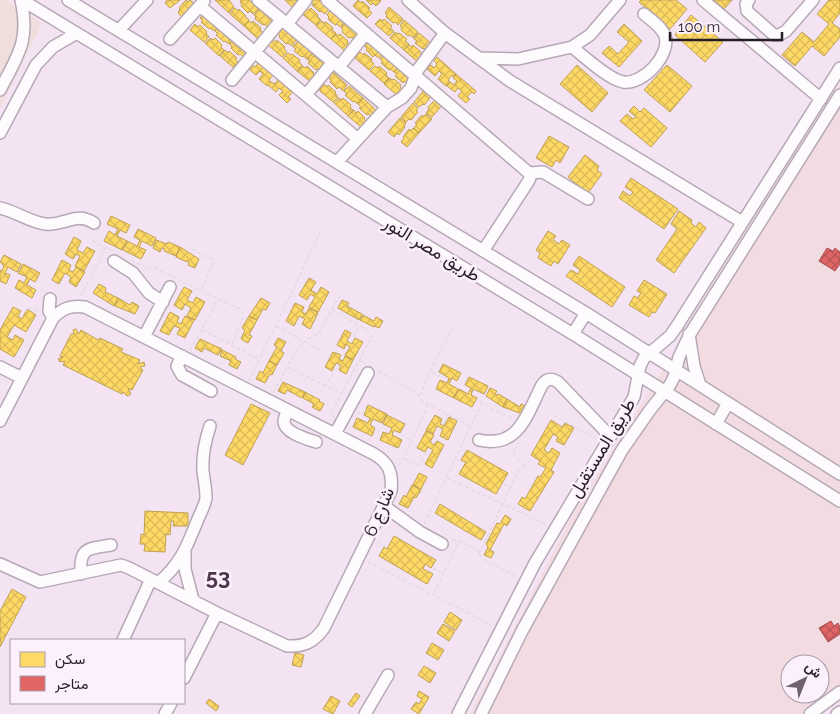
<svg xmlns="http://www.w3.org/2000/svg" width="840" height="714" font-family="Raleway,Vazirmatn,sans-serif">
  <style>
    .commercial { fill: #f2dce1; fill-rule: evenodd }
    .industrial { fill: #f0dedc }
    .homes { fill: url(#homes-cross-hatch); stroke: #bea153 }
    .shops { fill: url(#shops-cross-hatch); stroke: #a85053 }
    .lines { fill: none; stroke-linecap: round; stroke-linejoin: round }
    .minor-casing { stroke: #b6a9b5; stroke-width: 14 }
    .path { stroke: #dcd7dc; stroke-width: 1; stroke-dasharray: 4 2.5; stroke-linecap: butt }
    .minor { stroke: #fdfbfd; stroke-width: 11 }
    .labels { text-anchor: middle; stroke-width: 5; stroke-linejoin: round; paint-order: stroke }
    .street-label { font-size: 18px; fill: #271d27; stroke: #fcf0fc }
    .district-label { font-size: 22px; font-weight: bold; fill: #4f374e; stroke: #fcf0fc }
  </style>
  <defs>
    <pattern id="homes-cross-hatch" width="8" height="8" patternUnits="userSpaceOnUse" patternTransform="scale(1.25)"><rect width="8" height="8" fill="#ffd966"/><path d="M0 0l8 8M0 8l8-8" fill="none" stroke="#dbba58"/></pattern>
    <pattern id="shops-cross-hatch" width="8" height="8" patternUnits="userSpaceOnUse" patternTransform="scale(1.25)"><rect width="8" height="8" fill="#e06666"/><path d="M0 0l8 8M0 8l8-8" fill="none" stroke="#b65354"/></pattern>
  </defs>
  <rect width="100%" height="100%" fill="#f4e3f3"/>
  <path class="commercial" d="M 840,84 L 840,691 L 810,714 L 470,714 L 572,516 ZM 790,664 L 820,664 L 820,694 L 790,694 Z"/>
  <path class="industrial" d="M 0,0 L 5,0 L 42,23 L 0,109 Z"/>
  <path class="homes" d="M 167,0 L 180,0 L 170,8 L 165,3 Z
    M 186,0 L 187,2 L 190,0 L 195,4 L 183,18 L 178,13 L 180,9 L 179,8 Z
    M 215,0 L 229,0 L 234,7 L 229,13 Z
    M 241,0 L 249,0 L 258,9 L 253,14 L 250,11 L 248,13 L 241,6 L 242,4 L 240,2 Z
    M 285,0 L 296,0 L 297,1 L 292,7 Z
    M 312,0 L 321,0 L 330,8 L 325,14 L 321,11 L 320,12 L 312,5 L 314,4 L 311,1 Z
    M 358,0 L 361,3 L 362,1 L 370,8 L 368,9 L 372,13 L 367,18 L 353,6 Z
    M 366,0 L 380,0 L 381,1 L 376,6 L 373,3 L 371,5 Z
    M 641,0 L 676,0 L 687,9 L 670,29 L 639,2 Z
    M 714,0 L 732,0 L 724,9 Z
    M 829,0 L 840,0 L 840,13 L 832,23 L 840,29 L 840,37 L 824,56 L 812,46 L 795,66 L 782,55 L 802,32 L 814,42 L 829,24 L 817,14 Z
    M 389,7 L 403,19 L 398,25 L 395,22 L 393,23 L 386,17 L 387,15 L 385,13 Z
    M 235,8 L 238,11 L 239,9 L 246,16 L 245,17 L 249,20 L 244,26 L 230,14 Z
    M 307,8 L 309,10 L 311,8 L 318,15 L 317,16 L 321,20 L 316,25 L 301,13 Z
    M 259,9 L 273,21 L 268,27 L 264,24 L 263,25 L 255,19 L 256,17 L 254,15 Z
    M 331,9 L 345,21 L 340,27 L 337,24 L 335,25 L 328,19 L 329,17 L 327,15 Z
    M 205,12 L 219,25 L 214,31 L 210,28 L 209,29 L 201,22 L 203,21 L 200,18 Z
    M 691,15 L 723,42 L 705,62 L 675,35 Z
    M 380,19 L 383,21 L 384,19 L 392,26 L 390,28 L 394,31 L 389,36 L 375,24 Z
    M 404,20 L 418,32 L 414,38 L 410,35 L 408,36 L 401,30 L 402,28 L 400,26 Z
    M 249,21 L 252,23 L 253,21 L 261,28 L 260,30 L 263,33 L 258,39 L 244,26 Z
    M 322,21 L 324,23 L 326,22 L 333,28 L 332,30 L 336,33 L 331,39 L 316,26 Z
    M 345,22 L 359,34 L 355,40 L 351,37 L 349,38 L 342,32 L 343,30 L 341,28 Z
    M 195,24 L 198,27 L 200,25 L 207,32 L 206,33 L 209,37 L 204,42 L 190,30 Z
    M 624,24 L 642,41 L 619,67 L 602,53 L 609,46 L 618,54 L 629,42 L 617,32 Z
    M 220,26 L 234,38 L 229,44 L 225,41 L 224,42 L 216,35 L 218,34 L 215,31 Z
    M 283,28 L 296,40 L 292,46 L 288,43 L 286,44 L 279,37 L 280,36 L 278,33 Z
    M 395,32 L 398,34 L 399,33 L 407,39 L 405,41 L 409,44 L 404,50 L 390,38 Z
    M 419,33 L 433,45 L 428,51 L 424,48 L 423,49 L 415,43 L 417,41 L 414,39 Z
    M 336,34 L 339,36 L 340,34 L 348,41 L 347,42 L 350,46 L 345,51 L 331,39 Z
    M 211,38 L 213,40 L 215,38 L 222,45 L 221,47 L 224,50 L 219,56 L 205,43 Z
    M 234,38 L 248,51 L 243,57 L 240,54 L 238,55 L 231,48 L 232,47 L 230,44 Z
    M 273,40 L 276,42 L 277,40 L 285,47 L 284,48 L 287,52 L 282,57 L 268,45 Z
    M 369,40 L 383,53 L 379,58 L 375,55 L 373,57 L 366,50 L 367,49 L 365,46 Z
    M 298,41 L 312,53 L 307,59 L 303,56 L 302,57 L 294,51 L 296,49 L 293,47 Z
    M 409,45 L 412,47 L 413,45 L 421,52 L 420,54 L 423,57 L 418,62 L 404,50 Z
    M 225,50 L 228,53 L 229,51 L 237,58 L 235,59 L 239,63 L 234,68 L 220,56 Z
    M 360,52 L 363,55 L 364,53 L 372,59 L 371,61 L 374,64 L 369,70 L 355,58 Z
    M 288,53 L 291,55 L 292,54 L 300,60 L 299,62 L 302,65 L 297,71 L 283,58 Z
    M 385,53 L 399,66 L 394,72 L 390,69 L 389,70 L 381,63 L 383,62 L 380,59 Z
    M 312,54 L 326,66 L 321,72 L 317,69 L 316,70 L 308,63 L 310,62 L 307,59 Z
    M 258,57 L 277,74 L 275,77 L 273,75 L 269,80 L 271,82 L 267,86 L 259,79 L 263,74 L 260,71 L 256,75 L 248,68 L 252,65 L 255,67 L 258,64 L 255,60 Z
    M 437,57 L 456,74 L 454,77 L 452,75 L 448,80 L 450,82 L 446,86 L 438,79 L 442,74 L 439,71 L 435,76 L 427,69 L 431,65 L 434,68 L 437,64 L 434,61 Z
    M 577,65 L 608,93 L 592,112 L 560,84 Z
    M 667,65 L 692,86 L 670,112 L 644,90 Z
    M 303,66 L 305,68 L 307,66 L 314,73 L 313,74 L 317,78 L 312,83 L 297,71 Z
    M 375,66 L 378,68 L 379,66 L 387,73 L 386,75 L 389,78 L 384,83 L 370,71 Z
    M 399,66 L 413,79 L 408,84 L 404,81 L 403,83 L 395,76 L 397,74 L 394,72 Z
    M 333,72 L 347,85 L 343,91 L 339,87 L 337,89 L 330,82 L 331,81 L 329,78 Z
    M 277,74 L 297,91 L 295,93 L 293,92 L 288,97 L 291,99 L 287,103 L 279,95 L 283,91 L 279,88 L 276,92 L 268,85 L 271,82 L 275,84 L 278,80 L 275,77 Z
    M 456,74 L 476,91 L 474,94 L 472,92 L 467,97 L 470,99 L 466,103 L 458,96 L 462,91 L 458,88 L 455,92 L 447,86 L 450,82 L 454,85 L 457,81 L 453,78 Z
    M 390,78 L 392,80 L 394,79 L 401,85 L 400,87 L 403,90 L 398,96 L 384,84 Z
    M 324,84 L 327,87 L 328,85 L 336,92 L 335,93 L 338,97 L 333,102 L 319,90 Z
    M 349,86 L 363,98 L 358,104 L 354,101 L 353,102 L 345,95 L 347,94 L 344,91 Z
    M 426,88 L 431,93 L 429,96 L 431,97 L 424,105 L 423,104 L 419,107 L 414,102 Z
    M 339,98 L 342,100 L 343,98 L 351,105 L 350,107 L 353,110 L 348,116 L 334,103 Z
    M 363,98 L 377,111 L 372,116 L 368,114 L 367,115 L 359,108 L 361,107 L 358,104 Z
    M 439,99 L 444,103 L 432,117 L 426,113 L 429,109 L 428,107 L 435,100 L 436,101 Z
    M 413,103 L 418,108 L 416,111 L 418,112 L 411,120 L 409,119 L 406,122 L 401,117 Z
    M 634,106 L 640,112 L 644,108 L 667,128 L 651,147 L 620,121 L 627,114 L 633,119 L 636,117 L 629,111 Z
    M 354,110 L 356,113 L 358,111 L 365,118 L 364,119 L 367,123 L 362,128 L 348,116 Z
    M 426,114 L 432,119 L 419,133 L 414,128 L 417,124 L 415,123 L 422,115 L 423,117 Z
    M 400,118 L 406,123 L 404,126 L 405,127 L 399,135 L 397,133 L 394,137 L 388,132 Z
    M 413,128 L 419,133 L 407,147 L 401,142 L 404,138 L 403,137 L 409,129 L 411,131 Z
    M 549,136 L 569,147 L 560,163 L 556,160 L 552,167 L 536,158 Z
    M 585,155 L 599,166 L 597,170 L 602,174 L 588,193 L 568,177 Z
    M 631,178 L 678,209 L 664,229 L 619,198 L 623,191 L 630,196 L 633,192 L 625,187 Z
    M 679,211 L 692,220 L 691,223 L 696,227 L 699,222 L 706,228 L 674,273 L 656,260 L 677,229 L 671,224 Z
    M 111,216 L 130,225 L 126,233 L 120,230 L 117,236 L 127,241 L 122,250 L 104,241 L 109,231 L 115,235 L 118,229 L 107,224 Z
    M 138,229 L 156,238 L 152,246 L 142,241 L 139,247 L 146,250 L 141,259 L 123,250 L 127,241 L 137,246 L 140,240 L 134,237 Z
    M 548,231 L 556,236 L 553,240 L 559,244 L 562,240 L 570,245 L 558,264 L 554,261 L 551,266 L 538,258 L 540,253 L 536,250 Z
    M 74,237 L 81,241 L 77,250 L 83,253 L 87,247 L 95,251 L 84,271 L 75,266 L 80,256 L 76,254 L 73,259 L 65,254 Z
    M 156,240 L 167,244 L 168,242 L 180,247 L 176,256 L 164,251 L 165,249 L 162,248 L 160,252 L 153,248 Z
    M 180,247 L 199,259 L 195,268 L 188,265 L 189,262 L 187,260 L 187,262 L 176,257 Z
    M 4,255 L 21,264 L 17,272 L 8,267 L 5,273 L 10,275 L 6,284 L 0,281 L 0,270 L 2,271 L 4,266 L 0,262 Z
    M 579,256 L 625,287 L 612,307 L 566,276 L 571,270 L 578,274 L 580,270 L 573,265 Z
    M 62,260 L 71,265 L 69,270 L 73,272 L 76,267 L 85,272 L 76,287 L 69,282 L 71,277 L 65,273 L 59,284 L 52,280 Z
    M 23,264 L 40,273 L 35,282 L 30,279 L 27,285 L 36,290 L 32,298 L 15,288 L 19,280 L 24,283 L 27,277 L 18,273 Z
    M 309,278 L 316,282 L 311,290 L 317,294 L 321,287 L 329,292 L 318,312 L 309,307 L 315,297 L 310,294 L 307,300 L 299,295 Z
    M 644,280 L 667,294 L 655,313 L 652,312 L 649,317 L 629,305 L 634,296 L 638,298 L 641,293 L 637,291 Z
    M 99,284 L 106,288 L 105,292 L 118,298 L 114,306 L 93,293 Z
    M 184,287 L 192,291 L 187,300 L 193,303 L 196,297 L 205,302 L 195,320 L 187,316 L 191,308 L 185,304 L 182,310 L 174,305 Z
    M 118,298 L 130,305 L 132,302 L 139,306 L 135,314 L 115,306 Z
    M 261,298 L 270,303 L 266,310 L 263,309 L 257,320 L 249,316 Z
    M 342,300 L 349,303 L 347,306 L 362,314 L 359,320 L 338,308 Z
    M 295,303 L 304,307 L 302,312 L 306,314 L 309,308 L 318,313 L 310,329 L 302,324 L 305,319 L 299,316 L 294,326 L 286,321 Z
    M 13,307 L 21,311 L 18,316 L 22,319 L 27,309 L 36,315 L 26,332 L 14,325 L 7,337 L 13,340 L 15,335 L 24,340 L 14,357 L 0,349 L 0,330 Z
    M 170,312 L 179,317 L 177,322 L 181,324 L 185,316 L 194,320 L 185,338 L 177,334 L 180,328 L 174,326 L 169,335 L 160,331 Z
    M 363,315 L 374,321 L 376,317 L 383,321 L 379,328 L 375,326 L 374,327 L 360,320 Z
    M 249,316 L 257,320 L 249,335 L 252,336 L 248,343 L 241,339 L 245,330 L 242,328 Z
    M 76,329 L 79,334 L 81,330 L 98,340 L 100,338 L 123,349 L 121,352 L 140,360 L 138,364 L 144,362 L 145,366 L 140,367 L 143,370 L 132,390 L 128,389 L 131,394 L 127,396 L 123,392 L 122,394 L 63,365 L 65,361 L 60,362 L 58,359 L 63,357 L 60,356 L 71,334 L 74,334 L 73,330 Z
    M 345,330 L 351,333 L 347,341 L 352,344 L 355,338 L 363,342 L 353,360 L 345,355 L 350,347 L 346,344 L 344,349 L 337,345 Z
    M 278,338 L 286,342 L 281,351 L 284,353 L 277,365 L 269,361 L 277,347 L 274,345 Z
    M 200,339 L 222,349 L 218,355 L 204,348 L 202,352 L 195,348 Z
    M 222,350 L 236,357 L 235,359 L 241,362 L 237,369 L 229,365 L 231,361 L 220,356 Z
    M 333,352 L 341,355 L 339,359 L 343,361 L 345,356 L 353,360 L 346,374 L 339,370 L 341,365 L 336,363 L 332,371 L 325,367 Z
    M 269,361 L 277,365 L 272,375 L 270,374 L 265,383 L 256,379 L 260,371 L 263,373 Z
    M 443,364 L 461,373 L 457,381 L 452,378 L 449,384 L 458,389 L 454,398 L 436,389 L 440,380 L 447,383 L 449,378 L 439,372 Z
    M 469,377 L 488,386 L 484,394 L 473,389 L 471,395 L 477,398 L 472,407 L 454,398 L 459,389 L 468,394 L 471,388 L 465,385 Z
    M 283,382 L 305,392 L 302,398 L 287,390 L 285,394 L 278,391 Z
    M 490,388 L 497,391 L 495,394 L 497,395 L 498,394 L 507,399 L 503,407 L 486,396 Z
    M 305,392 L 320,400 L 319,401 L 324,404 L 320,411 L 312,407 L 314,404 L 303,398 Z
    M 507,399 L 520,407 L 521,404 L 528,407 L 525,415 L 503,407 Z
    M 251,404 L 270,413 L 243,465 L 225,455 Z
    M 368,405 L 387,414 L 382,423 L 373,419 L 370,425 L 375,428 L 372,436 L 353,427 L 357,418 L 368,423 L 370,418 L 364,415 Z
    M 387,415 L 405,424 L 400,433 L 394,430 L 392,435 L 402,440 L 398,448 L 380,440 L 383,432 L 389,434 L 392,428 L 383,424 Z
    M 435,415 L 442,419 L 440,424 L 444,426 L 449,417 L 457,421 L 448,440 L 440,436 L 443,429 L 437,426 L 433,434 L 426,430 Z
    M 551,420 L 562,427 L 565,423 L 574,428 L 564,445 L 556,441 L 558,437 L 553,434 L 544,450 L 549,453 L 552,448 L 560,453 L 551,470 L 554,472 L 530,511 L 518,504 L 522,497 L 525,499 L 538,476 L 540,477 L 546,468 L 538,464 L 540,461 L 531,455 Z
    M 426,431 L 434,435 L 430,442 L 434,445 L 437,441 L 444,445 L 432,468 L 425,464 L 433,450 L 428,447 L 425,452 L 417,448 Z
    M 467,450 L 508,473 L 496,494 L 459,474 L 466,462 L 461,460 Z
    M 419,473 L 427,477 L 421,489 L 413,485 Z
    M 412,485 L 421,490 L 416,498 L 414,497 L 408,508 L 399,504 L 404,495 L 406,497 Z
    M 440,504 L 486,532 L 481,540 L 435,513 Z
    M 145,511 L 188,513 L 188,526 L 173,526 L 174,521 L 171,521 L 170,535 L 166,534 L 165,552 L 144,551 L 145,544 L 140,544 L 141,534 L 144,535 Z
    M 505,515 L 511,519 L 507,526 L 504,524 L 490,550 L 494,552 L 491,558 L 484,555 L 488,547 L 486,544 L 497,523 L 500,524 Z
    M 394,536 L 436,560 L 431,568 L 425,564 L 423,569 L 433,574 L 427,584 L 379,556 L 384,547 L 387,549 Z
    M 12,589 L 26,597 L 0,647 L 0,611 Z
    M 450,612 L 462,620 L 456,630 L 444,622 Z
    M 443,624 L 455,631 L 449,641 L 437,633 Z
    M 432,643 L 444,650 L 438,660 L 426,653 Z
    M 295,653 L 304,655 L 301,667 L 292,665 Z
    M 424,666 L 436,673 L 430,683 L 418,675 Z
    M 419,691 L 429,697 L 419,714 L 411,709 L 416,702 L 419,704 L 422,699 L 417,696 Z
    M 356,693 L 360,696 L 352,707 L 348,704 Z
    M 331,696 L 340,701 L 333,714 L 323,709 Z
    M 209,699 L 219,706 L 216,711 L 206,703 Z"/>
  <path class="shops" d="M 827,248 L 833,251 L 835,248 L 840,252 L 840,264 L 835,271 L 819,261 Z
    M 831,621 L 834,626 L 838,623 L 840,627 L 840,634 L 828,642 L 819,628 Z"/>
  <g class="lines">
    <g class="minor-casing">
      <path id="minor" d="M 22,0 L 573,334 L 840,501
        M 68,0 L 586,313 L 840,474
        M 258,0 L 387,107
        M 327,0 L 529,173 L 530,178 L 528,182 L 483,251
        M 408,0 L 445,33 L 510,81 L 742,222
        M 703,0 L 821,99
        M 749,0 L 746,4 L 747,11 L 774,35 L 779,35 L 786,31 L 813,0
        M 200,6 L 358,139
        M 287,24 L 306,0
        M 119,30 L 147,0
        M 170,39 L 204,1
        M 572,47 C 585,57 608,79 623,82 C 643,85 671,55 665,36 C 662,27 651,20 644,14
        M 479,58 L 518,59 L 572,47 L 590,35 L 620,0
        M 339,67 L 366,33
        M 232,80 L 281,20
        M 0,90 C 18,55 30,41 21,0
        M 306,95 L 333,62
        M 0,133 L 36,65 L 53,47 L 77,33
        M 337,162 L 387,107 L 402,98 L 411,88 L 417,71 L 445,33
        M 529,173 L 543,172 L 588,199
        M 0,208 C 15,211 30,222 45,224 C 65,226 76,211 94,223
        M 114,261 L 133,273 L 149,293 L 163,302
        M 50,299 L 49,311 L 53,318
        M 573,334 L 586,313
        M 689,334 L 694,366 L 700,385
        M 144,337 L 170,287
        M 182,356 L 177,366 L 182,375 L 211,391
        M 0,367 L 22,378
        M 288,410 C 286,414 284,418 284,422 C 285,433 307,439 316,442
        M 0,421 L 53,318 C 63,308 71,305 85,307 L 374,454 C 389,463 393,473 391,491 L 324,628 C 314,642 304,647 287,646 L 217,613 L 129,568 L 121,565 L 40,582 L 0,564
        M 716,424 L 728,403
        M 335,434 L 368,373
        M 479,440 C 519,449 527,414 542,385 C 547,378 551,378 558,382 L 610,436
        M 384,506 L 420,532 L 442,544
        M 185,553 L 185,569 L 193,600
        M 81,574 C 79,547 88,549 111,545
        M 158,583 C 181,564 187,546 198,519 C 201,512 205,505 206,498 C 206,488 204,480 203,471 C 202,455 205,441 210,426
        M 123,640 L 151,579
        M 184,678 L 217,613
        M 165,714 L 171,703
        M 365,714 L 388,675
        M 458,714 L 535,563 L 634,397 L 640,366 L 644,358 L 670,336 L 677,326 L 840,68
        M 481,714 L 522,631 L 622,450 L 650,410 L 670,385 L 674,377 L 679,357 L 690,334 L 840,95
        M 810,714 L 840,692
        M 837,714 L 840,712"/>
    </g>
    <path class="path" d="M 92,241 L 114,251
      M 192,249 L 214,261 L 201,290
      M 131,260 L 149,269 L 152,267 L 242,310 L 243,317 L 232,345
      M 81,296 L 105,248
      M 332,310 L 367,330 L 372,336 L 331,414 L 334,418
      M 25,312 L 28,307 L 39,311
      M 276,326 L 320,350
      M 202,330 L 259,359
      M 354,337 L 359,326
      M 190,351 L 218,299
      M 359,360 L 366,364
      M 288,367 L 340,393
      M 378,371 L 417,393 L 422,401 L 470,426
      M 432,372 L 446,379
      M 249,381 L 320,233
      M 273,393 L 296,351 L 305,341 L 319,333 L 341,293
      M 320,393 L 339,365
      M 420,396 L 433,365 L 453,327
      M 476,396 L 482,403 L 512,419
      M 357,412 L 368,418
      M 554,417 L 556,416 L 596,439
      M 443,424 L 448,414
      M 401,435 L 412,441
      M 519,442 L 513,452 L 516,458 L 523,465
      M 405,459 L 418,465 L 421,463 L 429,449
      M 455,459 L 463,463
      M 398,466 L 404,458 L 428,405
      M 447,478 L 547,525
      M 504,484 L 510,487
      M 424,524 L 482,403
      M 452,540 L 460,541 L 476,549 L 483,559 L 516,576
      M 377,542 L 385,546
      M 479,554 L 519,469 L 531,459
      M 368,562 L 492,625
      M 433,568 L 443,574
      M 434,594 L 459,541"/>
    <use href="#minor" class="minor"/>
  </g>
  <g class="labels">
    <g class="street-label">
      <text transform="translate(432 249) rotate(31)" y="6">طريق مصر النور</text>
      <text transform="translate(602 448) rotate(-59)" y="6">طريق المستقبل</text>
      <text transform="translate(379 512) rotate(-67)" y="6">شارع 6</text>
    </g>
    <g class="district-label">
      <text x="218" y="585">53</text>
    </g>
  </g>
  <rect x="10" y="639" width="175" height="65" fill="#fcf0fc" stroke="#a79ca7"/>
  <rect x="20" y="652" width="25" height="15" fill="#ffd966" stroke="#a79ca7"/>
  <text x="55" y="664" font-size="15" fill="#271d27">سكن</text>
  <rect x="20" y="676" width="25" height="15" fill="#e06666" stroke="#a79ca7"/>
  <text x="55" y="689" font-size="15" fill="#271d27">متاجر</text>
  <g transform="translate(805 679) rotate(43)"><circle r="24" fill="#fcf0fc" stroke="#a79ca7"/>
  <path d="M0-4L9 19L0 12L-9 19Z" fill="#6f626e"/>
  <text y="-8" font-size="14" font-weight="bold" text-anchor="middle" fill="#271d27">ش</text>
  </g>
  <path d="M670 32v8h112v-8" fill="none" stroke="#271d27" stroke-width="2.5"/>
  <text x="678" y="32" font-size="15" fill="#271d27" stroke="#fcf0fc" stroke-width="4" paint-order="stroke">100 m</text>
</svg>
